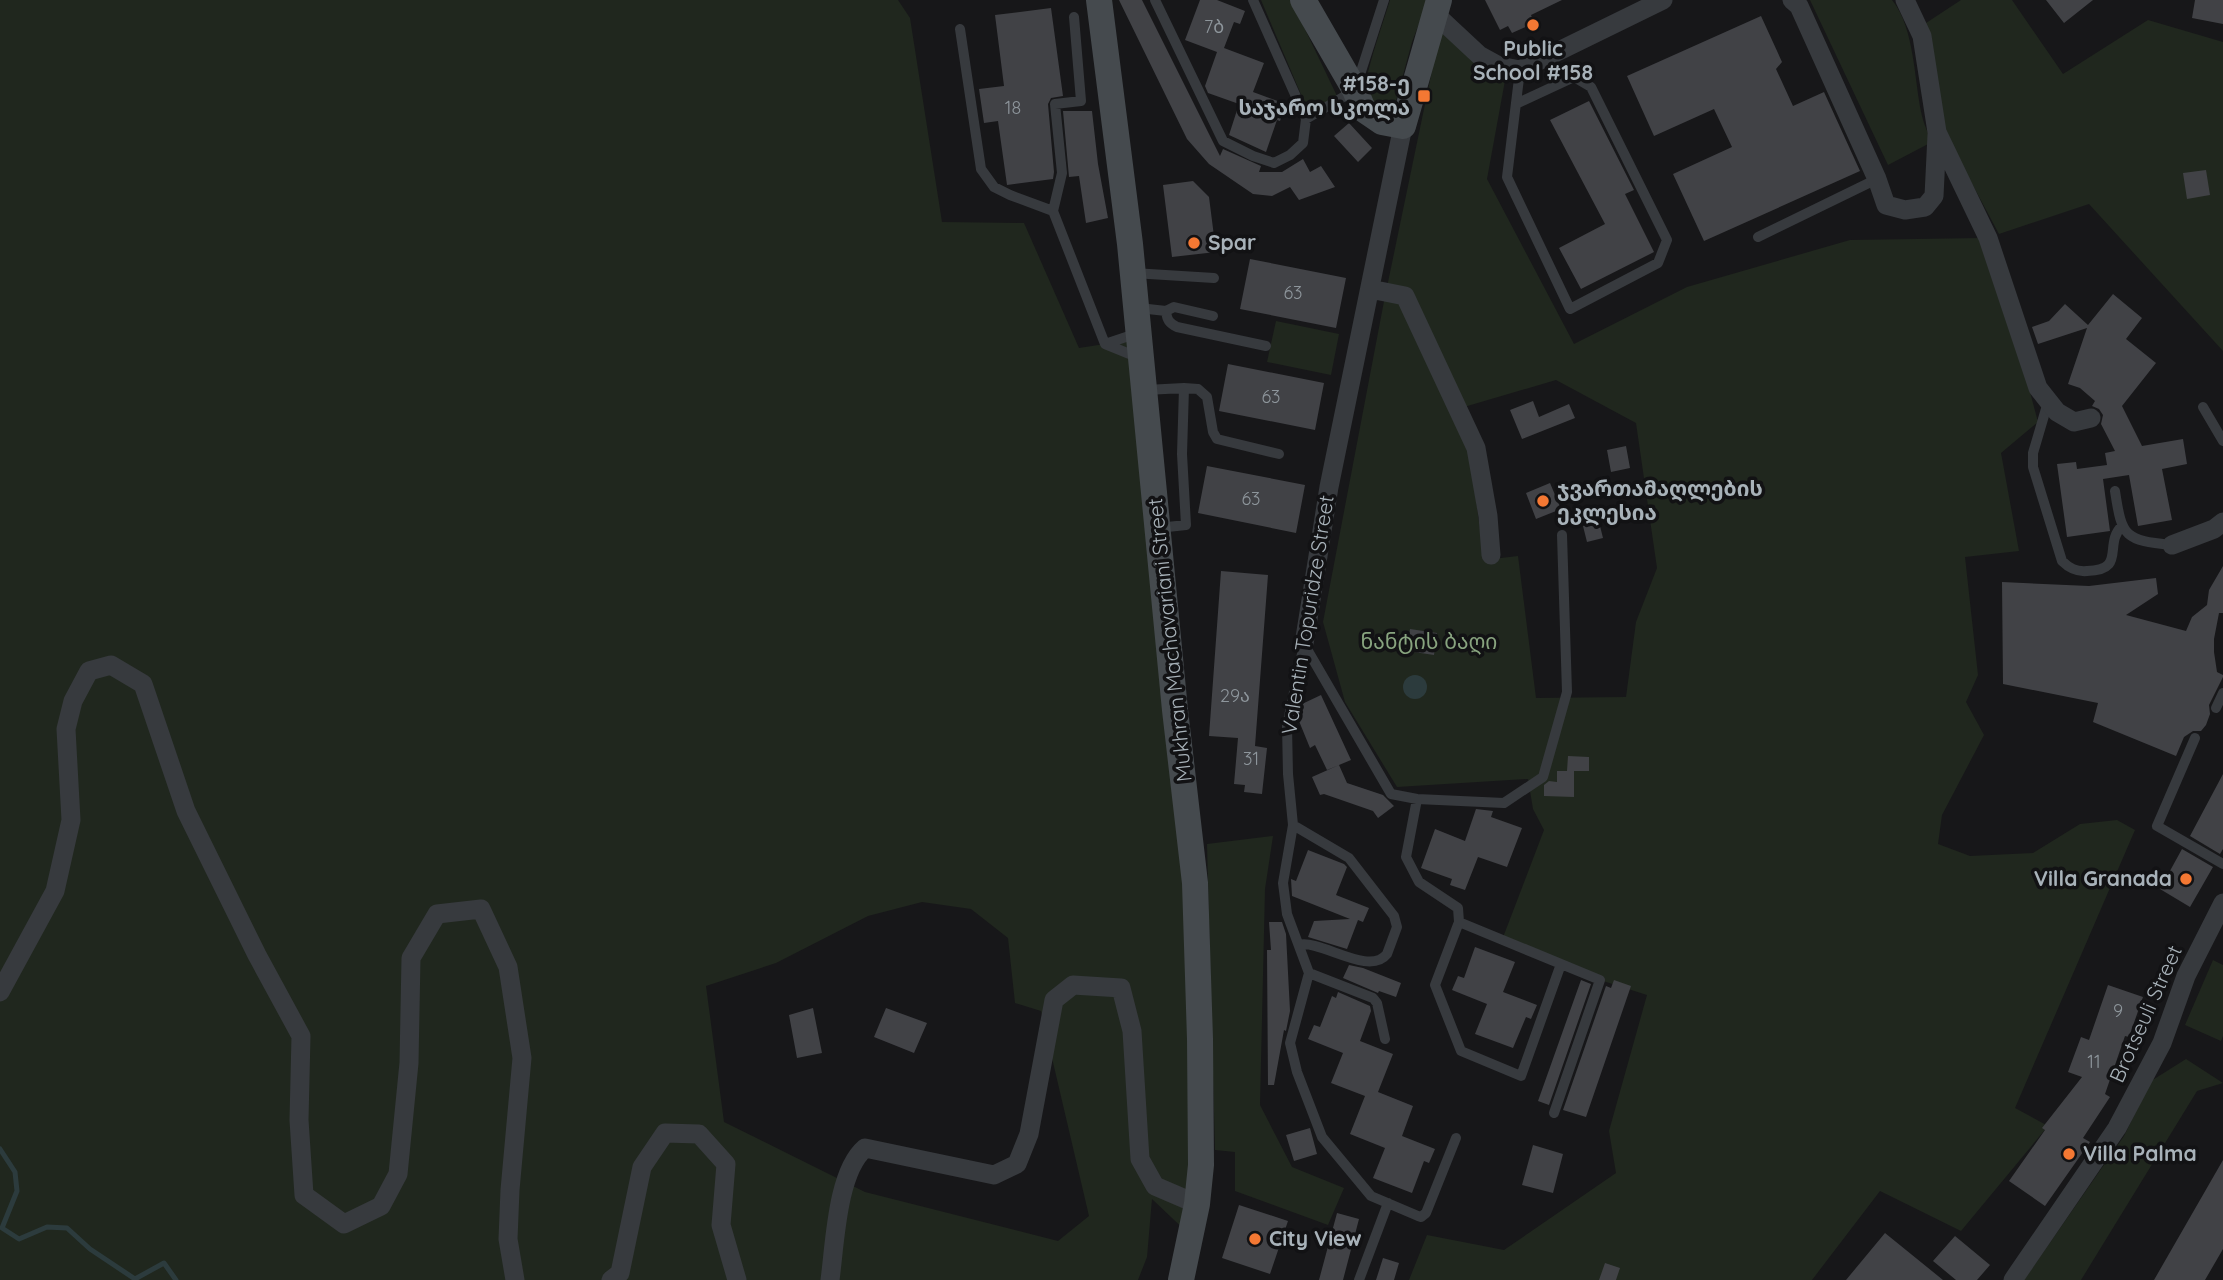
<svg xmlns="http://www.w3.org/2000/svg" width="2223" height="1280" font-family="Quicksand,'Noto Sans Georgian',sans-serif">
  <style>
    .green { fill: #20271e; fill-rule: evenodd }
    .water { fill: #2c3b3d }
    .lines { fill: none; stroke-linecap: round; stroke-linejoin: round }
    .stream { stroke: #2c3b3d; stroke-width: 5 }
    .building { fill: #414246 }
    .lane { stroke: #373a3e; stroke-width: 10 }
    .street { stroke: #373a3e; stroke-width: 19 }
    .secondary { stroke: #454a4e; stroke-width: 26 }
    .poi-dot { fill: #f47833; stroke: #121214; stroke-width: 2.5 }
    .labels { text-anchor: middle; stroke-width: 7; stroke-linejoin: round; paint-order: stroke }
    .number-label { font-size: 18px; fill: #8e969c }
    .poi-label { font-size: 21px; font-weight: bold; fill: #a8b2b9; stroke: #121214; text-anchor: start }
    .street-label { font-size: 21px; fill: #a8b2b9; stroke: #121214 }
    .park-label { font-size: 21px; fill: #88a47f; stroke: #121214 }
  </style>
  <rect width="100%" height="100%" fill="#171719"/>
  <path class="green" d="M 0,0 L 898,0 L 910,18 L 942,222 L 1024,223 L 1079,348 L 1105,344 L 1129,336 L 1190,835 L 1191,1236 L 1152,1199 L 1147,1257 L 1138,1280 L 0,1280 ZM 922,902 L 971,909 L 1008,938 L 1015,1003 L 1041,1011 L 1089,1216 L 1058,1241 L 865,1192 L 724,1122 L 706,986 L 776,963 L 868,916 Z
    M 1261,0 L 1291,0 L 1337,96 L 1308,111 Z
    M 1390,0 L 1428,0 L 1412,42 L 1394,108 C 1379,107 1369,103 1366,87 C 1364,77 1386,14 1390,0 Z
    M 1810,0 L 1892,0 C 1915,28 1914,81 1922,116 C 1924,125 1928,133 1932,142 L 1888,165 Z
    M 1961,0 L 2012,0 L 2063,74 L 2148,20 L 2223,42 L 2223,351 L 2089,204 L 1999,234 L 1947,137 L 1923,25 Z
    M 1440,32 L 1477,61 L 1506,75 L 1487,179 L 1574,344 L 1687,287 L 1850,240 L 1983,238 L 2022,362 L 2038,422 L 2001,453 L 2019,551 L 1965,557 L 1978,675 L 1966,702 L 1984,735 L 1942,815 L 1938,844 L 1970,856 L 2033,853 L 2080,824 L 2117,820 L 2135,830 L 2015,1108 L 2048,1126 L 1961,1231 L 1880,1191 L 1812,1280 L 1409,1280 L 1427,1235 L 1504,1250 L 1616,1173 L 1609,1131 L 1647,995 L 1600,980 L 1502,940 L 1544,830 L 1533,809 L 1528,779 L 1397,787 L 1345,702 L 1323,622 L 1385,296 L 1404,300 L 1469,447 L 1484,560 L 1518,556 L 1536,698 L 1626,697 L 1636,622 L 1657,568 L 1636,423 L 1556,380 L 1464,407 L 1409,289 L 1387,287 Z
    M 1276,321 L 1339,334 L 1331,375 L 1267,362 Z
    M 1273,836 L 1265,889 L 1260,1105 L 1292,1167 L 1344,1188 L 1328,1225 L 1235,1191 L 1235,1152 L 1215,1150 L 1207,844 Z
    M 2213,960 L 2223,965 L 2223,1036 L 2221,1041 L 2185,1025 Z
    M 2186,1059 L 2223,1083 L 2197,1091 L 2081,1280 L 2024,1280 L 2124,1136 L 2151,1081 Z"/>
  <path class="water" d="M1403 687a12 12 0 1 1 24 0a12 12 0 1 1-24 0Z"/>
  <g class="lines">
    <path class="stream" d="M 0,1149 L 15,1172 L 17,1191 L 2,1228 L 19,1239 L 47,1227 L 67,1228 L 90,1249 L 135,1279 L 164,1263 L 176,1280"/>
  </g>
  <path class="building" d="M 1119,0 L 1142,0 L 1220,156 L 1223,149 L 1261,166 L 1259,172 L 1282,172 L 1303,159 L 1310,172 L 1321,166 L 1335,187 L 1299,200 L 1290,187 L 1272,196 L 1253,194 L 1209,164 L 1187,139 Z
    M 1200,0 L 1217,0 L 1245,11 L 1240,24 L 1234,22 L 1224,48 L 1264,63 L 1253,92 L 1286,104 L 1280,121 L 1277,120 L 1266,152 L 1229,135 L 1239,104 L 1208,93 L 1205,86 L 1217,52 L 1185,40 Z
    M 1485,0 L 1562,0 L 1531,15 L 1534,23 L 1512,33 L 1508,26 L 1500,30 Z
    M 2046,0 L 2093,0 L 2064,23 Z
    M 2195,0 L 2223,0 L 2223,24 L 2192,18 Z
    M 1051,8 L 1063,96 L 1051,98 L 1048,104 L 1054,172 L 1053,179 L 1007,185 L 998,121 L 984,123 L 979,89 L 1004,86 L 995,15 Z
    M 1761,16 L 1782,62 L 1776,69 L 1793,106 L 1824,92 L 1860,171 L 1704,241 L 1673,174 L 1732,147 L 1714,109 L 1654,136 L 1627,76 Z
    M 1589,101 L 1634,190 L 1625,194 L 1654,252 L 1581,289 L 1559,248 L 1605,224 L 1550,120 Z
    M 1063,111 L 1092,111 L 1098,164 L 1108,218 L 1086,223 L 1079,176 L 1069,177 Z
    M 1349,123 L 1372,148 L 1358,162 L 1334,136 Z
    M 2206,170 L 2210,195 L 2187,199 L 2183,173 Z
    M 1193,181 L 1209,197 L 1216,252 L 1172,257 L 1163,185 Z
    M 1250,259 L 1346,278 L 1336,328 L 1240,309 Z
    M 2113,294 L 2142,318 L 2126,339 L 2156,363 L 2122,406 L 2142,446 L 2183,439 L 2187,464 L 2162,469 L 2172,520 L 2138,526 L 2129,475 L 2103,479 L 2110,531 L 2067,537 L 2057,464 L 2076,462 L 2077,469 L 2107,465 L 2105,453 L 2115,451 L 2101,424 L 2103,415 L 2099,409 L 2092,406 L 2095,401 L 2080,388 L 2068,384 L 2087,328 L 2038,344 L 2032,327 L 2049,321 L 2065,304 L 2088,325 Z
    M 1228,364 L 1324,383 L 1315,430 L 1219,411 Z
    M 1533,401 L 1539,417 L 1569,404 L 1575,418 L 1522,439 L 1510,410 Z
    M 1626,446 L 1630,468 L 1611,472 L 1607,450 Z
    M 1207,466 L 1305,485 L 1296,533 L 1198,513 Z
    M 1550,483 L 1561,509 L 1536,519 L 1526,493 Z
    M 1599,522 L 1603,538 L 1587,542 L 1583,526 Z
    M 2223,566 L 2223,613 L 2219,613 L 2214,639 L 2214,652 L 2217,672 L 2223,675 L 2223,677 L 2209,705 L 2210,714 L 2206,725 L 2201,731 L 2193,731 L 2184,737 L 2176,756 L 2093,722 L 2098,703 L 2003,684 L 2002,582 L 2089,586 L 2156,578 L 2158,594 L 2126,615 L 2186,631 L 2192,617 L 2207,605 L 2209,590 Z
    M 1221,571 L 1268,575 L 1255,746 L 1267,748 L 1262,794 L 1244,792 L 1245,785 L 1234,784 L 1238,738 L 1209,736 Z
    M 1410,629 L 1437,633 L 1434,655 L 1407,651 Z
    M 1321,695 L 1351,760 L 1327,770 L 1315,745 L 1310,748 L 1299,721 L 1302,704 Z
    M 1568,756 L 1589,757 L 1589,771 L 1567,771 Z
    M 1339,765 L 1347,783 L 1383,795 L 1394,806 L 1378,818 L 1373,811 L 1324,794 L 1320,795 L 1312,777 Z
    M 1557,771 L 1574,771 L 1574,797 L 1544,796 L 1544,785 L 1549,781 L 1557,782 Z
    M 2223,774 L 2223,849 L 2220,854 L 2190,836 Z
    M 1476,809 L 1493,811 L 1491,817 L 1522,828 L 1507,867 L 1478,857 L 1465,890 L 1450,885 L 1452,879 L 1421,868 L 1435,829 L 1465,841 Z
    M 2182,849 L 2213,867 L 2190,907 L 2160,889 Z
    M 1308,850 L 1344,864 L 1347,867 L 1336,895 L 1369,908 L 1363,922 L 1358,920 L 1347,949 L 1308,937 L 1314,921 L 1350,919 L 1292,896 L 1291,879 L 1296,881 Z
    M 1269,922 L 1282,922 L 1286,934 L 1290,1011 L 1286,1031 L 1284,1030 L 1274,1085 L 1268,1085 L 1267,950 L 1271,950 Z
    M 1475,947 L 1515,962 L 1503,992 L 1537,1005 L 1531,1019 L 1526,1017 L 1513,1048 L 1475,1034 L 1487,1004 L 1452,990 L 1458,976 L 1464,978 Z
    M 1349,965 L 1363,968 L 1401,983 L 1396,997 L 1379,991 L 1378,993 L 1343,978 Z
    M 1581,980 L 1591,984 L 1549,1105 L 1538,1101 Z
    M 1614,980 L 1631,986 L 1586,1117 L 1563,1110 L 1606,986 L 1611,988 Z
    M 2108,985 L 2143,997 L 2129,1037 L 2125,1036 L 2105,1094 L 2110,1097 L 2083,1138 L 2090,1142 L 2045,1206 L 2009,1181 L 2045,1130 L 2042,1128 L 2082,1077 L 2068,1072 L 2081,1037 L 2089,1040 Z
    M 1338,992 L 1370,1006 L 1371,1011 L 1360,1041 L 1393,1054 L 1378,1092 L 1413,1106 L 1402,1136 L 1435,1149 L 1429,1163 L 1424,1161 L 1412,1193 L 1373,1178 L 1385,1148 L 1350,1134 L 1365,1096 L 1331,1083 L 1343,1053 L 1308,1039 L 1314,1025 L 1320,1027 L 1332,996 L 1336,998 Z
    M 813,1008 L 822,1053 L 797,1058 L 789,1015 Z
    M 886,1008 L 927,1023 L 914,1053 L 874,1037 Z
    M 1310,1128 L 1317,1154 L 1294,1161 L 1286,1135 Z
    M 1533,1145 L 1563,1154 L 1553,1193 L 1522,1185 Z
    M 2223,1160 L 2223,1249 L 2205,1280 L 2154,1280 Z
    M 1239,1205 L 1288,1221 L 1270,1274 L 1222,1258 Z
    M 1337,1213 L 1359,1219 L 1343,1280 L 1319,1280 Z
    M 1885,1233 L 1943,1280 L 1846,1280 Z
    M 1955,1236 L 1990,1265 L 1977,1280 L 1956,1280 L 1933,1261 Z
    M 1383,1258 L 1399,1263 L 1394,1280 L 1376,1280 Z
    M 1605,1263 L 1620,1268 L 1616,1280 L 1599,1280 Z"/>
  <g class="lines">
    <path class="lane" d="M 1155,0 L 1223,141 L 1253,156 L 1274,163 L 1290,155 L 1303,143 L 1306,119 L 1253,0
      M 960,29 L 981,169 L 994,187 L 1010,195 L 1053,211 L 1105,344 L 1137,357
      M 1516,104 L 1574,77 L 1591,87 L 1667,240 L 1658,263 L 1570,309 L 1507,177 L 1520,70
      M 1306,119 L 1355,90 L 1384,0
      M 1053,211 L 1062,173 L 1055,104 L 1081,101 L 1074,17
      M 1758,237 L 1877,179
      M 1133,273 L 1214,278
      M 1139,308 L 1166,311
      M 1213,316 L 1174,307 L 1166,311 C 1167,320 1169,323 1177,327 L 1266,346
      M 1105,344 L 1129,336 L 1135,331
      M 1146,390 L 1184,388
      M 2048,402 L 2033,453 L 2033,467 L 2062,561 C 2069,568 2076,572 2087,571 C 2127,570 2103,544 2122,526
      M 2203,407 L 2223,441
      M 2115,491 C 2122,538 2125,540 2172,545
      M 1158,528 L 1186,525 L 1182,454 L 1184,388 L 1198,389 L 1207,397 L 1213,432 L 1217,439 L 1279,454
      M 1304,644 L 1287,726 L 1288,774 L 1293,825 L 1283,883 L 1287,914 L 1309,973 L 1290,1043 L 1297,1072 L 1322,1137 L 1371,1196 L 1418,1216 L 1421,1217 L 1426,1213 L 1456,1138
      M 1304,644 L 1391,794 L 1417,799 L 1504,803 L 1543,777 L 1567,692 L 1562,535
      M 2216,708 L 2223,693
      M 2195,738 L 2157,826 L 2223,864
      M 1417,799 L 1406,857 L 1419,882 L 1458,908 L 1459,922 L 1600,980 L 1554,1113
      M 1293,825 L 1349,858 L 1394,916 L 1397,927 L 1387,954 C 1369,977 1320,939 1299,945
      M 1459,922 L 1435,985 L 1461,1051 L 1521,1076 L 1561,964
      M 1309,973 L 1373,998 L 1377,1003 L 1385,1039
      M 1359,1280 L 1388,1203"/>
    <path class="street" d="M 1792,0 L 1799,6 L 1877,179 L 1886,205 L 1905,210 L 1925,207 L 1934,196 L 1937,135
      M 1905,0 L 1922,36 L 1937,132 L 1988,238 L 2038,388 L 2057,412 L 2074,422 L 2091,418
      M 1435,14 L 1479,55 L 1499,66 L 1520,70 L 1663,0
      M 1370,289 L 1405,296 L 1476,448 L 1488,516 L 1491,555
      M 2172,545 L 2214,529 L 2223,522
      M 1304,644 L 1329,487 L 1403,126
      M 0,992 L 55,891 L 71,820 L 66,729 L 73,701 L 89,671 L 111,665 L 143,684 L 186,811 L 257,955 L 301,1036 L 299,1120 L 304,1195 L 344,1224 L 381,1206 L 398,1174 L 409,1063 L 411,958 L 437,914 L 481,909 L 508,967 L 522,1058 L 510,1190 L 508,1239 L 515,1280
      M 611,1280 L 620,1273 L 642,1167 L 665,1133 L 699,1134 L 726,1164 L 721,1225 L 737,1280
      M 830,1280 C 835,1243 837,1172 865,1148 L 994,1175 L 1017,1164 L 1029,1134 L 1054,1000 L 1073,985 L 1121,988 L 1132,1031 L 1140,1159 L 1155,1186 L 1197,1204
      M 2013,1280 L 2117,1128 L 2162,1043 L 2186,976 L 2223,903"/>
    <path class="secondary" d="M 1099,0 L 1130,244 L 1175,710 L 1195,883 L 1200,1039 L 1201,1165 L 1197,1204 L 1181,1280
      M 1303,0 L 1355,90 L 1363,109 L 1382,122 L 1403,126 L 1439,0"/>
  </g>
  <g class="poi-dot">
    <circle cx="1533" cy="25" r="7"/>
    <rect x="1417" y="89" width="14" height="14" rx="3.5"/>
    <circle cx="1194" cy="243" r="7"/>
    <circle cx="1543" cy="501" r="7"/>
    <circle cx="2186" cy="879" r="7"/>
    <circle cx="2069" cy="1154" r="7"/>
    <circle cx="1255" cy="1239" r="7"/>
  </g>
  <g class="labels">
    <g class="number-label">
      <text x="1214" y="33">7ბ</text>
      <text x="1013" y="114">18</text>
      <text x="1293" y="299">63</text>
      <text x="1271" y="403">63</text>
      <text x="1251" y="505">63</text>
      <text x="1235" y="702">29ა</text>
      <text x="1251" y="765">31</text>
      <text x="2118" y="1017">9</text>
      <text x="2094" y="1068">11</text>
    </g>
    <g class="poi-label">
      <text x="1533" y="56" text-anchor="middle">Public<tspan x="1533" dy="24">School #158</tspan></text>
      <text x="1410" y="91" text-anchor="end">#158-ე<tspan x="1410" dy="24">საჯარო სკოლა</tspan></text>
      <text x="1208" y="250">Spar</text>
      <text x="1557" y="496">ჯვართამაღლების<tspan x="1557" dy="24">ეკლესია</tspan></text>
      <text x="2172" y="886" text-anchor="end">Villa Granada</text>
      <text x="2083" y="1161">Villa Palma</text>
      <text x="1269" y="1246">City View</text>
    </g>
    <g class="street-label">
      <text transform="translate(1308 615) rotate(-81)" y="7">Valentin Topuridze Street</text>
      <text transform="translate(1170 640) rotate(-96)" y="7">Mukhran Machavariani Street</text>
      <text transform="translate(2146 1014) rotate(-66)" y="7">Brotseuli Street</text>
    </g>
    <g class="park-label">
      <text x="1429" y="649">ნანტის ბაღი</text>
    </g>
  </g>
</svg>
